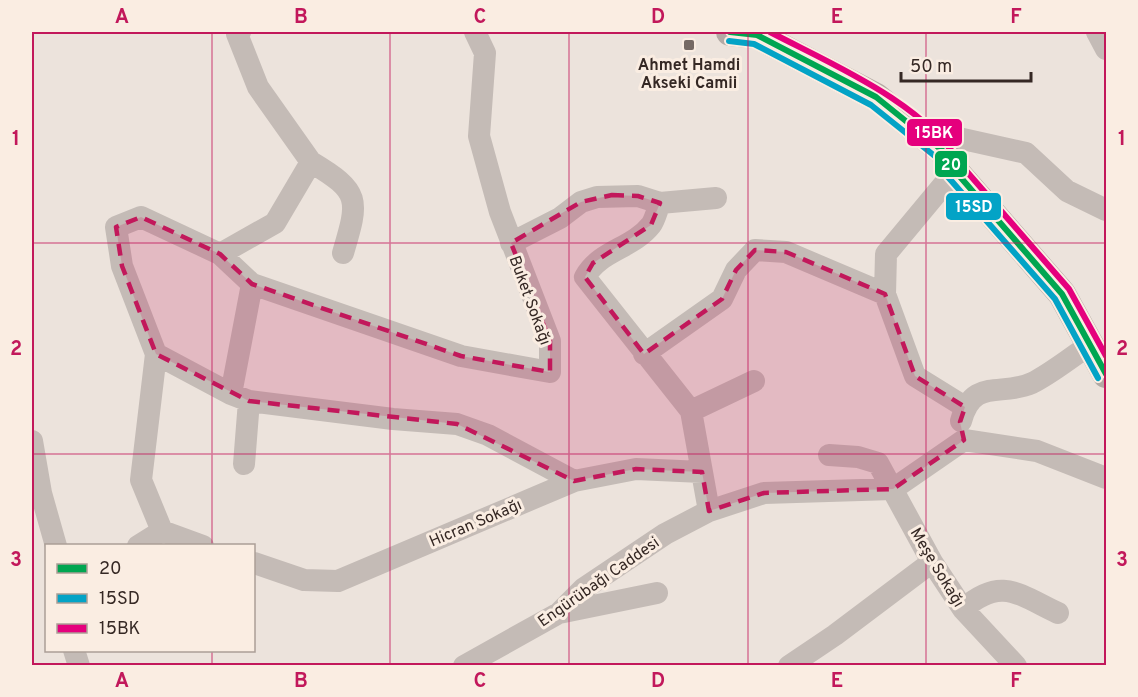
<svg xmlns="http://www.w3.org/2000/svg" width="1138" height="697" font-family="Overpass,sans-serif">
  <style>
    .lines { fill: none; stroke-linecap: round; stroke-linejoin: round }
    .minor { stroke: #c4bbb6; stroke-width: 22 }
    .major { stroke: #b3aaa5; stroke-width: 28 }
    .bus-1-casing { stroke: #faede2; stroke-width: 10 }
    .bus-2-casing { stroke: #faede2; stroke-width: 10 }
    .bus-3-casing { stroke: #faede2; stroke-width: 10 }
    .bus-1 { stroke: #00a651; stroke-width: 6 }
    .bus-2 { stroke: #03a3c6; stroke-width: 6 }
    .bus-3 { stroke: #e5007d; stroke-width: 6 }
    .marked { fill: #c2185b; fill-opacity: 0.2; stroke: #c2185b; stroke-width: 4.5; stroke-dasharray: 12 8; stroke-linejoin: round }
    .grid { fill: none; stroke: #c2185b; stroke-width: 1.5; stroke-opacity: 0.55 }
    .poi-dot { fill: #756964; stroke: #faede2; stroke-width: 2 }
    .labels { text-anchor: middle; stroke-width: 6; stroke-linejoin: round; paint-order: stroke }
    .poi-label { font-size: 16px; font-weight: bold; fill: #352824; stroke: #faede2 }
    .street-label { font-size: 16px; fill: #352824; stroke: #faede2 }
    .line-badge { stroke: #faede2; stroke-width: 2 }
    .badge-label { font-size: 16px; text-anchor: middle; font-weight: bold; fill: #fff }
    .neatline { fill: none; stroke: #c2185b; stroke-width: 2 }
    .grid-label { font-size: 20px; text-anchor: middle; font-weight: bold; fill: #c2185b }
  </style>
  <rect width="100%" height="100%" fill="#ece3dc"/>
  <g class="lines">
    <path class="minor" d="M 475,32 L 485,53 L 479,136 L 500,212 L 550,341 L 550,372 L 461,356 L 252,284 L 220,254 L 141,217 L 116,227 L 122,266 L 156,354 L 231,394 L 249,401 L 393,419 L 457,424 L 488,435 L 574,481
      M 1097,32 L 1106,49
      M 918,129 L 1026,153 L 1067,191 L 1106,210
      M 311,162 C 361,192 359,199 343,253
      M 955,171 L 886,254 L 885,294 L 915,376 L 965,407
      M 660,203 L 716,198
      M 511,243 L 560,218 L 581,202 L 597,197 L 638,196 L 660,203 C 657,210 655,220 651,225 C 632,249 600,250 585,277 L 691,411 L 709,511
      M 220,254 L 275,223 L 311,162 L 258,87 L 237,34 L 240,32
      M 156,354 L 141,480 L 162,531 L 203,546
      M 644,354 L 722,299 L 736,270 L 755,250 L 786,252 L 885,294
      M 231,394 L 252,284
      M 691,411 L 754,381
      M 961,421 C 973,377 1001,397 1032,383 C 1052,373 1071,357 1090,345
      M 32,441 L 41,493 L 56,546
      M 829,455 L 858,457 L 878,463 L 932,562 L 963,609 L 1016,666
      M 244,464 L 249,401
      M 138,546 L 162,531
      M 254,563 L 304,580 L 338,581 L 574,481 L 636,469 L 702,472
      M 963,609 C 1001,576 1018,594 1058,613
      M 559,613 L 657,593
      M 74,650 L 79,666
      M 464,666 L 559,613 L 583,589 L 665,534 L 709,511 L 764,493 L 893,489 L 964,440 L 1037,451 L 1106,478
      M 789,666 L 835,635 L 932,562"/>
    <path class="major" d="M 730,32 L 757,35 L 876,97 L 943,151 L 955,171 L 1062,294 L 1106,374"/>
    <g class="bus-1-casing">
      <path id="bus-1" d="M 730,32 L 757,35 L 876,97 L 943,151 L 955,171 L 1062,294 L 1106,374"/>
    </g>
    <g class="bus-2-casing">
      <path id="bus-2" d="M 729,41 L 754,44 L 871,105 L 936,157 L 948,177 L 1055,299 L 1098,378"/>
    </g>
    <g class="bus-3-casing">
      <path id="bus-3" d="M 770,32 C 833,65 925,103 962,166 L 1069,289 L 1106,356"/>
    </g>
    <use href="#bus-1" class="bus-1"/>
    <use href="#bus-2" class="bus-2"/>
    <use href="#bus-3" class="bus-3"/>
  </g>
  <path class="marked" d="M 612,195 L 638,196 L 660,203 L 651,225 L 593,263 L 585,277 L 644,354 L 722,299 L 736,270 L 755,250 L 786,252 L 885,294 L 915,376 L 965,407 L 960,422 L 964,440 L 893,489 L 764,493 L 709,511 L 702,472 L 636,469 L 574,481 L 457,424 L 249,401 L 156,354 L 122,266 L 116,227 L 141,217 L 220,254 L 252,284 L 461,356 L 550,372 L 550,341 L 511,243 L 581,202 Z"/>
  <path class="grid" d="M 212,32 L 212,546M 390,32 L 390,666M 569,32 L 569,666M 748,32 L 748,666M 926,32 L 926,666M 32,243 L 1106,243M 32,454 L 1106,454M 212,650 L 212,666"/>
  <rect class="poi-dot" x="683" y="39" width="12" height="12" rx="3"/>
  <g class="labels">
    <g class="poi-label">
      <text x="689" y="70">Ahmet Hamdi<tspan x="689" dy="18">Akseki Camii</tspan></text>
    </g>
    <g class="street-label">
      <text transform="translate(531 300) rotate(70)" y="6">Buket Sokağı</text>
      <text transform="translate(475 522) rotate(-23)" y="6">Hicran Sokağı</text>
      <text transform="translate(938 567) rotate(59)" y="6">Meşe Sokağı</text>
      <text transform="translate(598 581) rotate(-35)" y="6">Engürübağı Caddesi</text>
    </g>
  </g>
  <g class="line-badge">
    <rect x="906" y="118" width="57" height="29" rx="6" fill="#e5007d"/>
    <rect x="934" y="150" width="34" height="28" rx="6" fill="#00a651"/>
    <rect x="945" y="192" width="57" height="29" rx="6" fill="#03a3c6"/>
  </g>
  <g class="badge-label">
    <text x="934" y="138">15BK</text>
    <text x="951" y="170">20</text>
    <text x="974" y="212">15SD</text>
  </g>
  <rect width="1138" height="697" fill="none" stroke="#faede2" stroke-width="66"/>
  <rect x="45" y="544" width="210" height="108" fill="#faede2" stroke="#ab9e96" stroke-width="1.5"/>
  <rect x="57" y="564" width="30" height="9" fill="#00a651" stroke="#ab9e96" stroke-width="1.5"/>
  <text x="99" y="574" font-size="18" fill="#352824">20</text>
  <rect x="57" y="594" width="30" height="9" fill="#03a3c6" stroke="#ab9e96" stroke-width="1.5"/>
  <text x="99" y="604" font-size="18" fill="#352824">15SD</text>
  <rect x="57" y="624" width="30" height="9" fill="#e5007d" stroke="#ab9e96" stroke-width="1.5"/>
  <text x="99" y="634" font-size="18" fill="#352824">15BK</text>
  <path d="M901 72v9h130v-9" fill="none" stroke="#352824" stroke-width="3"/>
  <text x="910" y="72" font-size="18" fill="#352824" stroke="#faede2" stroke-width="4.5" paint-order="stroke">50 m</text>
  <rect x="33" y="33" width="1072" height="631" class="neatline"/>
  <g class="grid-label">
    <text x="122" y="23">A</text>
    <text x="301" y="23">B</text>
    <text x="480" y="23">C</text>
    <text x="658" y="23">D</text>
    <text x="837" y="23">E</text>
    <text x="1016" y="23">F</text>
    <text x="16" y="145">1</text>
    <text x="1122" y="145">1</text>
    <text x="16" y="355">2</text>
    <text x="1122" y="355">2</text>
    <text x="16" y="566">3</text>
    <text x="1122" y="566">3</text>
    <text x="122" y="687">A</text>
    <text x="301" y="687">B</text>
    <text x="480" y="687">C</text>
    <text x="658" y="687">D</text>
    <text x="837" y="687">E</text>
    <text x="1016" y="687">F</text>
  </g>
</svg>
